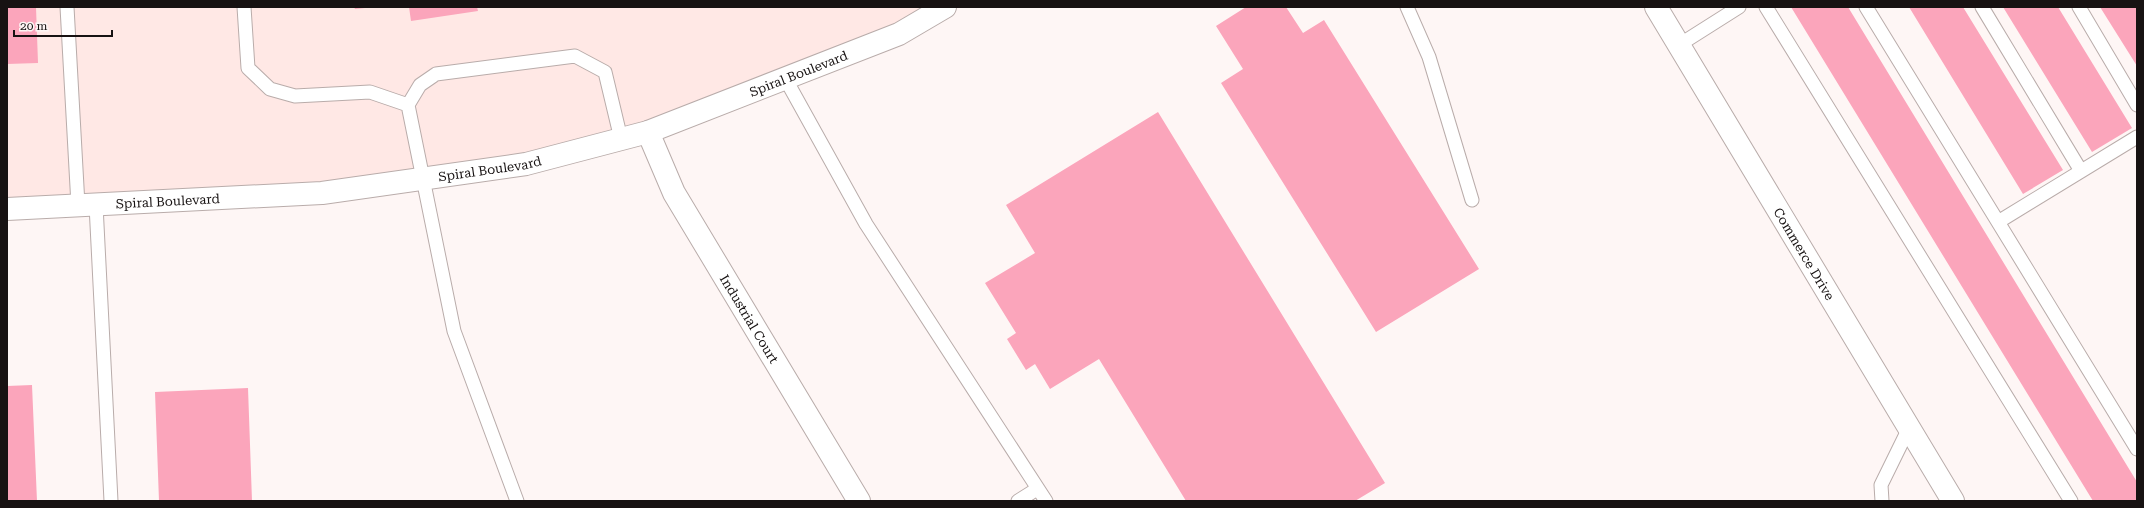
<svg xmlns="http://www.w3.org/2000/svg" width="2144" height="508" font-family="'Roboto Serif',serif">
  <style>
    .built { fill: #ffe8e5 }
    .building { fill: #fba5bb }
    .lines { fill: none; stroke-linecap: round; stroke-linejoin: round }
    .service-casing { stroke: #b9acaa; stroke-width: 15 }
    .minor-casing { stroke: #b9acaa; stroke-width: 24 }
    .tertiary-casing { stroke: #b9acaa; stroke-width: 24 }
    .service { stroke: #fff; stroke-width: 13 }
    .minor { stroke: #fff; stroke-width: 22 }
    .tertiary { stroke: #fff; stroke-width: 22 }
    .labels { text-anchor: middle; stroke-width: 4; stroke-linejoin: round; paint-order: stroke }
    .street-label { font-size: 13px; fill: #171212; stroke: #fef6f5 }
  </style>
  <rect width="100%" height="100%" fill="#fef6f5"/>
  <path class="built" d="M 7,7 L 945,7 L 648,132 L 322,193 L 7,209 Z"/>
  <path class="building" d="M 7,7 L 36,7 L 38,63 L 7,64 Z
    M 354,7 L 365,7 L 365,8 L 355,9 Z
    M 409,7 L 477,7 L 478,11 L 411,21 Z
    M 1246,7 L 1286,7 L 1303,33 L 1324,20 L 1479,269 L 1376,332 L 1221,83 L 1243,69 L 1216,26 Z
    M 1791,7 L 1848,7 L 2137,482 L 2137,501 L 2093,501 Z
    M 1909,7 L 1963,7 L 2063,170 L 2023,194 Z
    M 2003,7 L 2058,7 L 2132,128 L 2092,152 Z
    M 2100,7 L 2137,7 L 2137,66 Z
    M 1158,112 L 1385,483 L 1355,501 L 1186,501 L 1099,359 L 1050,389 L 1035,364 L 1026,370 L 1007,339 L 1016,333 L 985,283 L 1035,253 L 1006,205 Z
    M 32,385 L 37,501 L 7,501 L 7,386 Z
    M 248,388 L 252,501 L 159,501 L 155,392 Z"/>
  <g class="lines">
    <g class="service-casing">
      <path id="service" d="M 67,7 L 78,205
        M 244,7 L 248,68 L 270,89 L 295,96 L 370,92 L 408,105
        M 1407,7 L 1429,57 L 1472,200
        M 1766,7 L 2071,501
        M 1866,7 L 1998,222
        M 1982,7 L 2081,171
        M 2079,7 L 2137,105
        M 1679,45 L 1739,7
        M 785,78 L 866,224 L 1046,501
        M 2137,137 L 1998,222 L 2137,449
        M 96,205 L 111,501
        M 517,501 L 454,331 L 408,105 L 420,85 L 436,74 L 575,56 L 605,72 L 621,139
        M 1018,501 L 1037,489
        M 1882,501 L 1881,485 L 1909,428"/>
    </g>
    <g class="minor-casing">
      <g id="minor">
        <path id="s1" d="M 1656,7 L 1953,501"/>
        <path id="s2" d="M 648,132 L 674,193 L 859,501"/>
      </g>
    </g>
    <g class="tertiary-casing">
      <g id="tertiary">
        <path id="s3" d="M 7,209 L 322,193 L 526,164 L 648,132 L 899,34 L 945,7"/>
      </g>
    </g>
    <use href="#service" class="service"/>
    <use href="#minor" class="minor"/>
    <use href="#tertiary" class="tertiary"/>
  </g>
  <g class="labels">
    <g class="street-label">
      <text dy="5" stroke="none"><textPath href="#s3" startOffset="809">Spiral Boulevard</textPath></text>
      <text dy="5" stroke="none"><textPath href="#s3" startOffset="485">Spiral Boulevard</textPath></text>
      <text dy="5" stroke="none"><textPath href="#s3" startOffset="161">Spiral Boulevard</textPath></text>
      <text dy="5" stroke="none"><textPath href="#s1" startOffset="288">Commerce Drive</textPath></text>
      <text dy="5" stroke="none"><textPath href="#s2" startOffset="213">Industrial Court</textPath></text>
    </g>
  </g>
  <rect width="2144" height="508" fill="none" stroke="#171212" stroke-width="16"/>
  <path d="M14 30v6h98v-6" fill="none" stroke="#171212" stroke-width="2"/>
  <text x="20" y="30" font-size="12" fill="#171212" stroke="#fef6f5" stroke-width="3" paint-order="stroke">20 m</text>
</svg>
